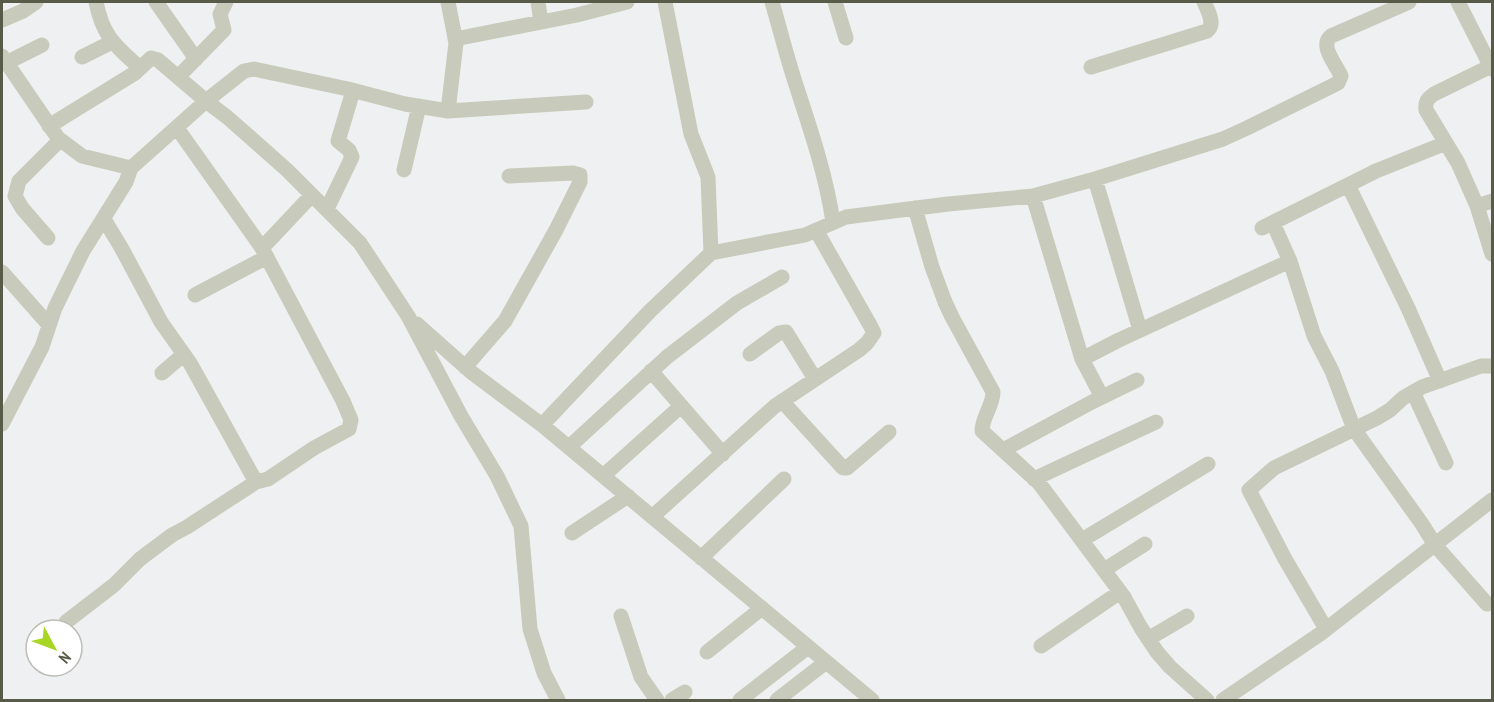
<svg xmlns="http://www.w3.org/2000/svg" width="1494" height="702" font-family="'PT Sans Narrow',sans-serif">
  <style>
    .lines { fill: none; stroke-linecap: round; stroke-linejoin: round }
    .minor { stroke: #c8cbbb; stroke-width: 15 }
  </style>
  <rect width="100%" height="100%" fill="#eff0f1"/>
  <g class="lines">
    <path class="minor" d="M 96,2 C 103,37 115,45 140,68
      M 156,2 L 196,59
      M 448,2 L 456,43 L 448,111
      M 538,2 L 541,22
      M 665,2 L 691,134 L 708,177 L 711,253
      M 772,2 C 780,29 787,58 796,85 C 811,131 826,175 833,222
      M 835,2 L 846,38
      M 1458,2 L 1492,69
      M 2,20 L 23,11 L 36,2
      M 455,39 L 577,15 L 627,2
      M 2,56 L 58,138 L 82,156 L 131,168 L 206,101 L 227,117 L 287,170 L 360,243 L 408,316 L 461,416 L 497,476 L 521,526 L 530,629 L 544,673 L 558,700
      M 82,57 L 112,42
      M 6,63 L 42,45
      M 1491,66 L 1434,94 C 1427,99 1425,102 1426,110 L 1458,163 L 1477,206 L 1492,254
      M 1091,67 L 1207,31 C 1216,24 1208,11 1204,2
      M 178,77 L 222,32 L 224,30 L 220,14 L 226,2
      M 49,126 L 135,73 L 151,58 L 158,60 L 206,101 L 244,71 L 254,69 L 348,89 L 405,104 L 448,111 L 586,102
      M 404,170 L 419,106
      M 1095,179 L 1140,330
      M 1348,185 L 1408,308 L 1440,381
      M 1033,196 L 1082,359 L 1102,397
      M 1477,206 L 1492,201
      M 915,208 L 932,267 L 945,302 L 952,317 L 993,392 C 993,406 982,417 982,431 L 1039,483 L 1124,597 L 1141,628 L 1157,652 L 1170,667 L 1207,700
      M 327,209 L 352,157 L 349,150 L 338,141 L 353,91
      M 104,219 L 122,249 L 161,322 L 190,363 L 256,482
      M 1273,223 L 1290,261 L 1314,336 L 1332,371 L 1354,429 L 1422,524 L 1435,545 L 1487,604
      M 1262,228 L 1376,171 L 1446,143
      M 48,238 L 22,208 L 15,196 L 19,181 L 60,140
      M 262,248 L 312,195
      M 2,272 L 49,325
      M 195,295 L 267,257
      M 417,324 L 471,372 L 542,425 L 872,700
      M 750,354 L 779,333 L 786,332 L 815,379
      M 1082,359 L 1119,340 L 1290,261
      M 465,367 L 505,321 L 556,230 L 580,182 L 580,175 L 573,173 L 509,176
      M 651,371 L 723,454
      M 162,373 L 183,355
      M 1413,392 L 1446,463
      M 782,401 L 843,468 L 847,468 L 889,432
      M 2,424 L 42,347 L 55,308 L 83,251 L 126,182 L 131,168
      M 542,425 L 650,311 L 711,253 L 805,235 L 846,217 L 948,204 L 1033,196 L 1095,179 L 1223,139 L 1247,128 L 1338,83 L 1341,76 C 1336,64 1319,46 1331,36 L 1409,2
      M 569,447 L 667,357 L 737,303 L 782,277
      M 1003,450 L 1092,402 L 1137,380
      M 603,476 L 681,406
      M 1034,479 L 1156,422
      M 652,517 L 775,406 L 859,350 L 867,343 L 874,333 L 870,325 L 816,230
      M 572,533 L 628,496
      M 1082,540 L 1208,464
      M 701,558 L 784,479
      M 1104,570 L 1145,544
      M 621,616 L 641,677 L 657,700
      M 66,622 L 114,585 L 140,559 L 172,535 L 187,527 L 256,482 L 268,479 L 314,448 L 349,429 L 351,420 L 343,401 L 262,248 L 177,128
      M 1326,629 L 1285,559 L 1249,490 L 1274,468 L 1377,418 L 1390,410 L 1403,398 L 1422,387 L 1481,366 L 1492,366
      M 1148,639 L 1187,616
      M 1041,646 L 1120,592
      M 707,652 L 762,608
      M 672,700 L 685,692
      M 740,700 L 808,647
      M 777,700 L 826,662
      M 1223,700 L 1320,634 L 1492,500"/>
  </g>
  <rect width="1494" height="702" fill="none" stroke="#585b48" stroke-width="6"/>
  <g transform="translate(54 648) rotate(131)"><circle r="28" fill="#ffffff" stroke="#bcbdb6" stroke-width="1.5"/>
  <path d="M0-4.5L10 22L0 15L-10 22Z" fill="#a7d624"/>
  <text y="-9" font-size="16" font-weight="bold" text-anchor="middle" fill="#585b48">N</text>
  </g>
</svg>
